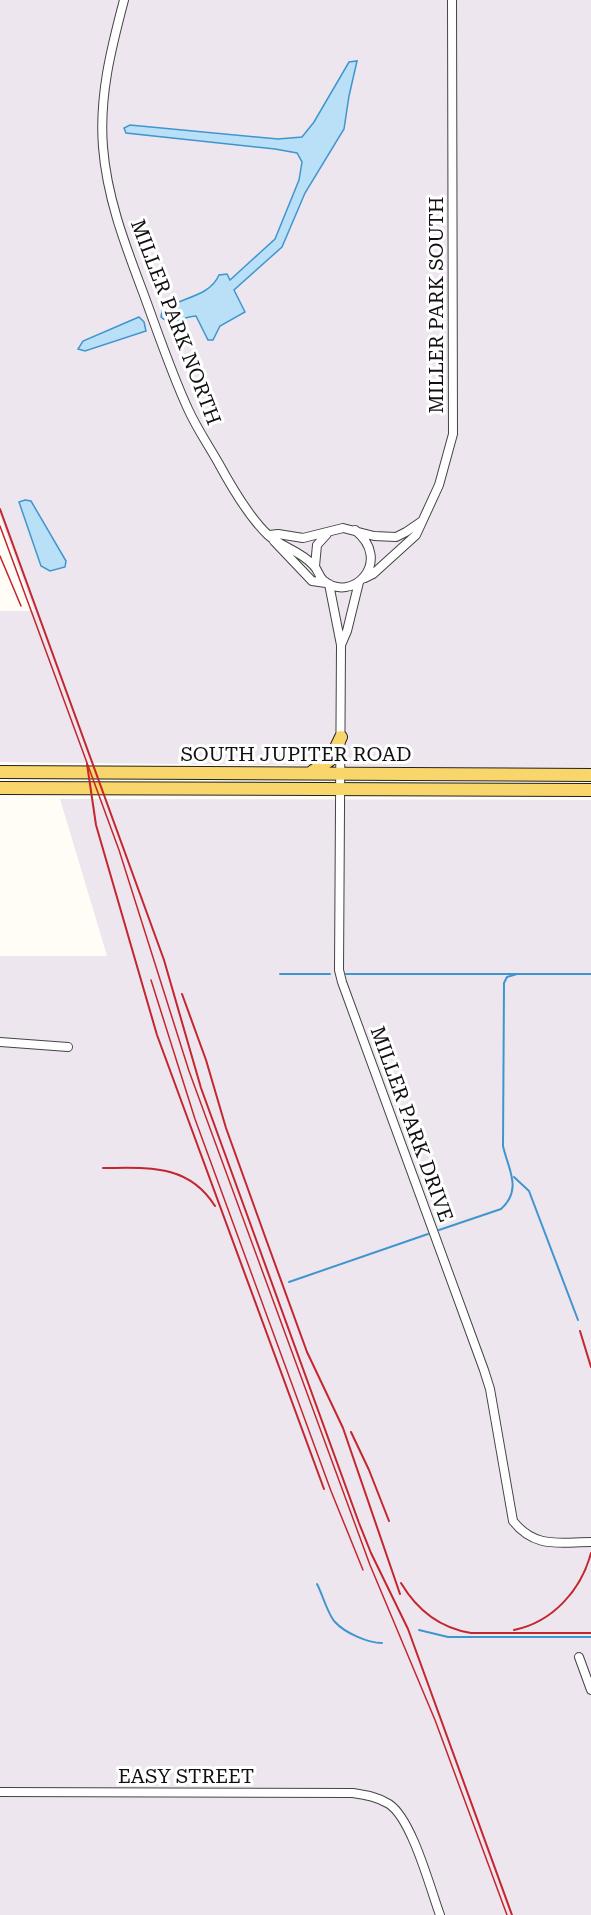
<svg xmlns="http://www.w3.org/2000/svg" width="591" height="1915" font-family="'Roboto Serif',serif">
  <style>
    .industrial { fill: #eee6ef }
    .water { fill: #b9e0f7; stroke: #3f96cf; stroke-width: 1.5 }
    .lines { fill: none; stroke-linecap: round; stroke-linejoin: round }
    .stream { stroke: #3f96cf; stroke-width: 2 }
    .minor-casing { stroke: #444; stroke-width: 10 }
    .primary-casing { stroke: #222; stroke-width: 14 }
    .minor { stroke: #fff; stroke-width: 8 }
    .primary { stroke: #f9d66b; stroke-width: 12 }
    .tram { stroke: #c4262e; stroke-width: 1.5 }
    .rail { stroke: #c4262e; stroke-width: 2 }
    .labels { text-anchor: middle; stroke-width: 6; stroke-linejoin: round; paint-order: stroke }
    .street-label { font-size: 20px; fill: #111; stroke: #fff }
  </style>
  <rect width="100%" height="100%" fill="#fffdf5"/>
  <path class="industrial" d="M 0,0 L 591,0 L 591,769 L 0,762 L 0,611 L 34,611 L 0,516 Z
    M 60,799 L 591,800 L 591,1915 L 0,1915 L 0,956 L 107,956 Z"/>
  <path class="water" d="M 357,61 L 349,96 L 344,129 L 305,193 L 282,247 L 234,290 L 245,312 L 220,326 L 213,340 L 208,340 L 196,316 C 184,316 171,327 161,317 L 162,311 C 179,297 209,298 219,275 L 227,274 L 230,280 L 275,239 L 299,180 L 302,162 L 297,153 L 275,149 L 126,133 L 124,128 L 130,125 L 278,139 L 302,137 L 314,122 L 349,62 Z
    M 139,317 L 144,322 L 146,331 L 85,351 L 78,349 L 83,341 Z
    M 25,500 L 31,501 L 66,561 L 65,567 L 50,571 L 41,566 L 19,502 Z"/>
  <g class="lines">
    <path class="stream" d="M 280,974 L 330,974
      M 346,974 L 591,974
      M 514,1177 L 529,1191 L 578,1320
      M 439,1230 L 501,1209 C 523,1189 508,1169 503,1146 L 504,983 L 507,977 L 517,974
      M 289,1282 L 428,1234
      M 317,1584 C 322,1593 328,1615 335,1622 C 345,1633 368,1643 382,1643
      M 419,1630 L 448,1637 L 591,1637"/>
    <g class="minor-casing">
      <path id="minor" d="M 124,0 C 111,49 99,96 103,147 C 107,199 126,247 144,295 C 158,333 171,372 188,409 C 197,429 209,446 219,464 C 231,486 250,518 268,535 C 281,547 301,551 313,565 C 318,569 318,575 323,580 C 352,605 394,561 355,530
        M 269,535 L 278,534 L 303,538 L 343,528 L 374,536 L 396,537 L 406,532 L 422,521
        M 274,541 L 312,581 L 326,583
        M 315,566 L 317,545 L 327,534
        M 365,578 L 373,574 L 416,535 L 439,485 L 453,434 L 452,0
        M 329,584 L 341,645 L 339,970 L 342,982 L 484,1370 L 490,1389 L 513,1521 C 535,1549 559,1542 591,1542
        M 341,645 L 347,631 L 359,582
        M 0,1042 L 68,1047
        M 579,1657 L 591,1690
        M 0,1792 L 353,1793 C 366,1795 378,1797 389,1804 C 412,1819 430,1888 440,1915"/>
    </g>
    <g class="primary-casing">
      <path id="primary" d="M 313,771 L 330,760 L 341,737
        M 0,772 L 591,775
        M 0,788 L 591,790"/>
    </g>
    <use href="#minor" class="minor"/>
    <use href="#primary" class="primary"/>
    <path class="tram" d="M 0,526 L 119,850 L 189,1071 L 370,1565 L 435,1720 L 507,1915
      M 0,556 L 21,606
      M 151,980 L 195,1119 L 331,1491 L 363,1570"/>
    <path class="rail" d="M 0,509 L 164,960 L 201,1088 L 359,1523 L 371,1553 L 408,1629 L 512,1915
      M 87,764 L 96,825 L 157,1035 L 324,1489
      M 182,994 L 206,1060 L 226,1128 L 267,1242 L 307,1352 L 343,1428 L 400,1594
      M 103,1168 C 147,1168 188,1163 215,1206
      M 580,1331 L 591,1367
      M 351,1432 L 369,1470 L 389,1521
      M 401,1583 C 417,1610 440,1628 471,1633 L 591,1633
      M 514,1630 C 553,1622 581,1590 591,1553"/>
  </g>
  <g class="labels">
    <g class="street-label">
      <text transform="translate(436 305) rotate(-90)" y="7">MILLER PARK SOUTH</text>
      <text transform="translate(176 322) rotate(69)" y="7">MILLER PARK NORTH</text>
      <text x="296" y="761">SOUTH JUPITER ROAD</text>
      <text transform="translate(412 1124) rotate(70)" y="7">MILLER PARK DRIVE</text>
      <text x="186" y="1783">EASY STREET</text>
    </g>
  </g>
</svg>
